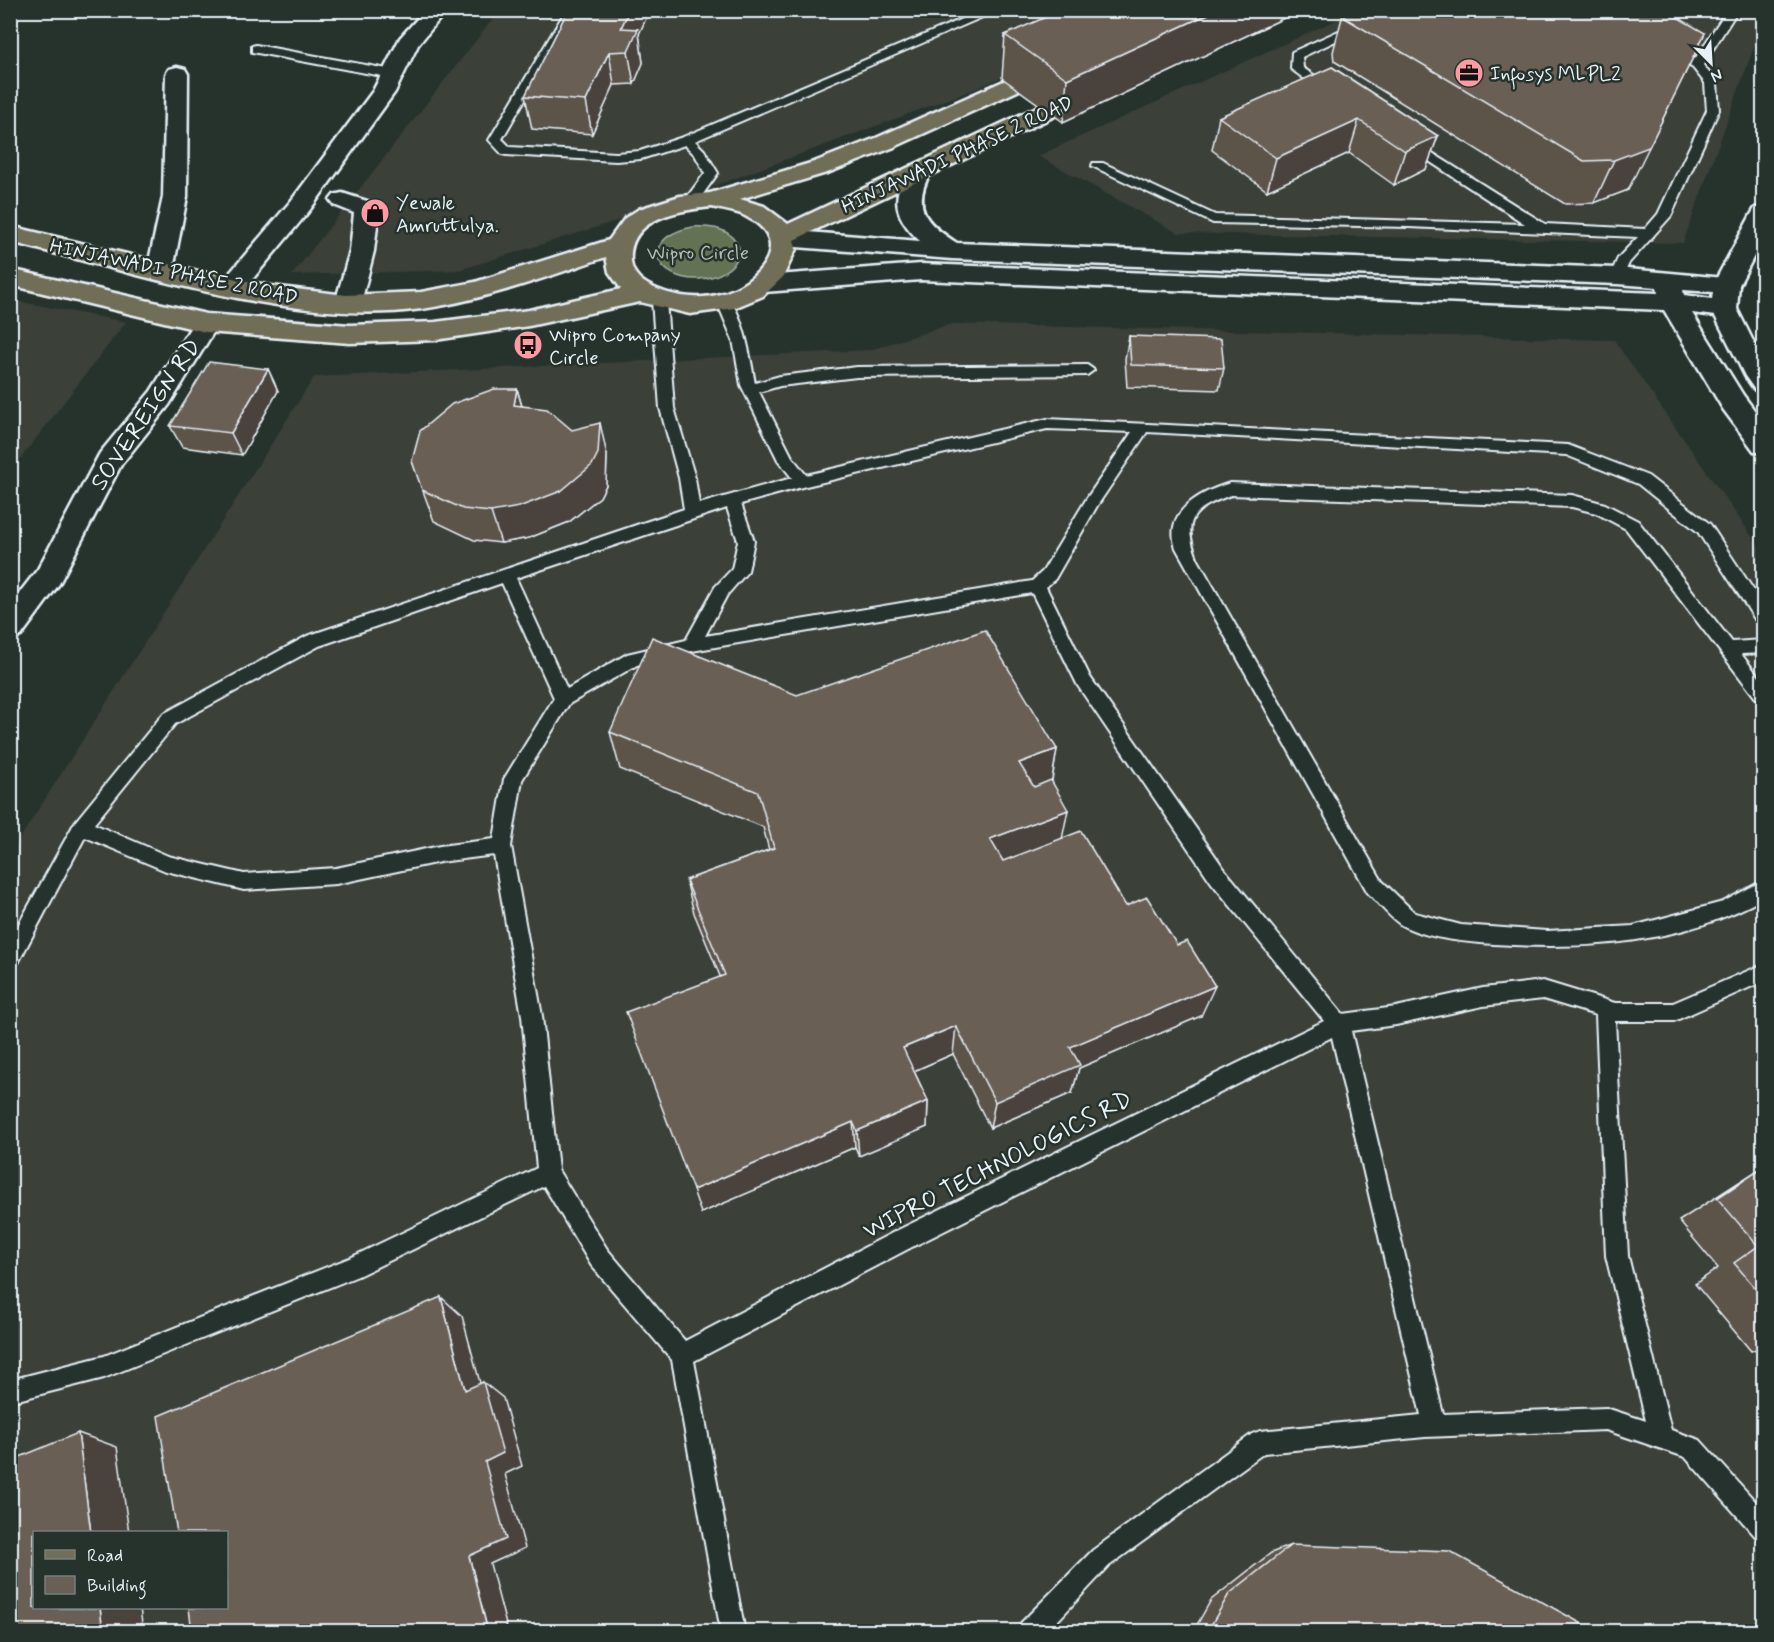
<svg xmlns="http://www.w3.org/2000/svg" width="1774" height="1642" font-family="Mynerve,sans-serif">
  <style>
    .built { fill: #3a4039; fill-rule: evenodd }
    .green { fill: #627253; stroke: #a5b2a6; stroke-width: 1.5 }
    .lines { fill: none; stroke-linecap: round; stroke-linejoin: round }
    .service-casing { stroke: #e8f1f8; stroke-width: 4 }
    .minor-casing { stroke: #e8f1f8; stroke-width: 5 }
    .tertiary-casing { stroke: #e8f1f8; stroke-width: 5 }
    .primary-casing { stroke: #e8f1f8; stroke-width: 5 }
    .service { fill: #26332d; fill-rule: evenodd }
    .minor { fill: #26332d; fill-rule: evenodd }
    .tertiary { fill: #26332d; fill-rule: evenodd }
    .primary { fill: #716e59; fill-rule: evenodd }
    .wall { fill: #5b5249; stroke: #e8f1f8; stroke-width: 1.5 }
    .shaded-wall { fill: #4a423c; stroke: #e8f1f8; stroke-width: 1.5 }
    .building { fill: #6a5f55; stroke: #e8f1f8; stroke-width: 1.5 }
    .labels { text-anchor: middle; stroke-width: 5; stroke-linejoin: round; paint-order: stroke }
    .far-poi-label { font-size: 20px; fill: #e8f1f8; stroke: #26332d; text-anchor: start }
    .far-street-label { font-size: 20px; fill: #e8f1f8; stroke: #26332d }
    .far-park-label { font-size: 20px; fill: #b2beb6; stroke: #26332d }
    .street-label { font-size: 24px; fill: #e8f1f8; stroke: #26332d }
  </style>
  <rect width="100%" height="100%" fill="#26332d"/>
  <filter id="ink" filterUnits="userSpaceOnUse"><feTurbulence type="fractalNoise" baseFrequency=".0167" numOctaves="2"/><feDisplacementMap in="SourceGraphic" scale="12" xChannelSelector="R" yChannelSelector="G"/><feConvolveMatrix kernelMatrix="1 2 1 2 8 2 1 2 1" color-interpolation-filters="sRGB"/></filter>
  <g filter="url(#ink)">
    <path class="built" d="M 499,11 L 1150,11 L 973,90 L 639,214 L 459,270 L 292,275 Z
      M 1356,11 L 1763,11 L 1763,22 L 1683,243 L 1178,233 L 1038,156 Z
      M 11,300 L 126,322 L 11,471 L 10,300 Z
      M 951,324 L 1614,340 L 1763,552 L 1763,1631 L 11,1631 L 10,854 L 314,377 L 870,350 ZM 34,1532 L 226,1532 L 226,1608 L 34,1608 Z"/>
    <path class="green" d="M 693,227 C 713,226 736,229 740,252 C 731,285 667,290 657,255 C 659,237 677,230 693,227 Z"/>
    <g class="lines">
      <g class="service-casing">
        <path id="service" d="M 566,10 L 577,10 L 502,139 L 510,147 L 616,153 L 640,151 L 683,137 L 983,10 L 999,10 L 695,141 L 704,150 L 718,173 L 696,204 L 691,205 L 684,201 L 705,173 L 695,155 L 685,145 L 641,159 L 616,161 L 506,155 L 502,154 L 489,140 Z
          M 1385,10 L 1401,10 L 1302,57 L 1303,68 L 1333,88 L 1333,94 L 1325,94 L 1291,69 L 1292,52 Z
          M 1727,10 L 1738,10 L 1703,65 L 1717,83 L 1719,110 L 1671,216 L 1629,263 L 1622,279 L 1617,280 L 1610,276 L 1618,258 L 1638,237 L 1409,227 L 1213,223 L 1092,166 L 1093,163 L 1103,163 L 1215,215 L 1525,224 L 1406,146 L 1404,143 L 1406,140 L 1410,139 L 1545,224 L 1645,229 L 1658,214 L 1707,110 L 1705,83 L 1693,68 L 1664,50 L 1670,46 L 1695,59 Z
          M 256,45 L 393,70 L 399,74 L 393,78 L 252,52 L 252,46 Z
          M 659,295 L 666,300 L 674,408 L 695,478 L 699,504 L 792,478 L 778,460 L 741,385 L 733,340 L 717,302 L 724,297 C 742,302 752,366 755,383 L 780,376 L 857,367 L 1087,365 L 1094,370 L 1087,375 L 857,377 L 780,386 L 759,392 L 792,457 L 806,475 L 1047,419 L 1568,445 L 1648,476 L 1710,524 L 1764,606 L 1764,626 L 1758,624 L 1698,532 L 1638,484 L 1566,455 L 1147,432 L 1097,506 L 1055,579 L 1046,587 L 1090,677 L 1225,870 L 1343,1014 L 1396,1007 L 1483,988 L 1543,981 L 1615,1003 L 1673,1003 L 1764,964 L 1764,981 L 1681,1018 L 1674,1021 L 1615,1021 L 1628,1256 L 1671,1430 L 1700,1440 L 1764,1511 L 1764,1541 L 1756,1537 L 1685,1457 L 1606,1430 L 1425,1437 L 1264,1453 L 1109,1566 L 1047,1632 L 1018,1632 L 1021,1623 L 1093,1550 L 1252,1434 L 1260,1431 L 1421,1415 L 1332,1037 L 912,1247 L 694,1361 L 745,1632 L 721,1632 L 672,1360 L 591,1265 L 544,1186 L 358,1276 L 104,1378 L 10,1402 L 10,1380 L 104,1356 L 352,1257 L 537,1168 L 522,1016 L 494,855 L 440,862 L 336,884 L 244,890 L 166,871 L 85,837 L 17,965 L 10,967 L 10,940 L 75,822 L 163,714 L 307,636 L 684,509 L 679,478 L 660,408 L 652,300 ZM 1047,429 L 1132,432 L 1087,498 L 1043,571 L 1032,581 L 705,636 L 727,595 L 748,571 L 754,541 L 741,504 L 802,487 ZM 727,508 L 738,541 L 732,569 L 715,587 L 686,640 L 627,654 L 567,689 L 516,578 ZM 502,583 L 554,698 L 504,779 L 494,839 L 440,846 L 336,868 L 244,874 L 168,856 L 94,824 L 175,724 L 319,646 ZM 1032,593 L 1078,686 L 1211,882 L 1324,1021 L 896,1231 L 685,1341 L 607,1249 L 558,1170 L 542,1016 L 511,846 L 522,780 L 569,704 L 637,665 L 692,651 ZM 1543,999 L 1596,1015 L 1606,1256 L 1646,1421 L 1606,1408 L 1443,1414 L 1351,1031 L 1396,1025 L 1483,1006 Z
          M 1230,483 L 1572,495 L 1605,504 L 1638,521 L 1732,642 L 1764,640 L 1764,653 L 1741,654 L 1764,683 L 1764,703 L 1758,701 L 1626,529 L 1596,513 L 1572,507 L 1231,495 C 1192,509 1181,520 1198,560 L 1382,881 L 1415,913 L 1461,925 L 1547,931 L 1633,926 L 1723,902 L 1764,880 L 1764,898 C 1682,944 1586,950 1494,944 C 1465,942 1431,939 1405,927 C 1392,921 1379,903 1368,893 L 1176,548 C 1163,511 1201,492 1230,483 Z"/>
      </g>
      <g class="minor-casing">
        <path id="minor" d="M 425,10 L 447,10 L 418,45 L 395,92 L 309,211 L 241,293 L 232,295 L 223,293 L 219,287 L 223,281 L 291,201 L 373,91 L 400,38 Z
          M 177,67 L 185,69 L 188,74 L 187,197 L 173,270 L 169,276 L 160,278 L 151,276 L 147,270 L 163,197 L 166,74 L 169,69 Z
          M 342,193 L 376,204 L 379,209 L 374,251 L 361,303 L 357,309 L 348,311 L 339,309 L 335,303 L 350,251 L 354,213 L 334,205 L 330,200 L 334,195 Z
          M 1764,206 L 1764,237 L 1739,285 L 1735,291 L 1726,293 L 1717,291 L 1713,285 L 1752,213 L 1755,208 Z
          M 206,314 L 215,317 L 219,323 L 169,405 L 121,465 L 59,584 L 21,636 L 10,640 L 10,605 L 38,569 L 100,453 L 151,391 L 197,317 Z"/>
      </g>
      <g class="tertiary-casing">
        <path id="tertiary" d="M 919,164 L 927,166 L 931,171 C 911,208 925,223 957,243 L 1617,268 L 1735,279 L 1739,285 L 1737,309 L 1764,363 L 1764,393 L 1755,390 L 1745,376 L 1715,316 L 1692,313 L 1743,395 L 1764,423 L 1764,454 L 1754,451 L 1723,409 L 1664,310 L 921,280 L 764,292 L 755,290 L 751,284 L 755,278 L 764,276 L 921,264 L 1658,293 L 1657,287 L 1617,284 L 952,259 L 783,246 L 774,243 L 771,238 L 774,233 L 783,230 L 920,241 C 893,216 890,196 911,166 ZM 1683,290 L 1713,292 L 1712,299 L 1684,295 Z"/>
      </g>
      <g class="primary-casing">
        <path id="primary" d="M 1053,59 L 1061,61 L 1064,66 L 1061,71 L 892,148 L 830,172 L 740,199 L 764,206 L 788,224 L 1079,87 L 1087,85 L 1095,87 L 1098,92 L 1095,97 L 794,240 L 796,249 L 783,277 L 763,296 L 734,308 L 690,314 L 640,302 L 529,326 L 435,340 L 350,343 L 206,332 L 10,285 L 10,269 L 206,314 L 350,325 L 435,322 L 529,310 L 621,289 L 609,272 L 606,257 C 546,277 485,300 422,309 C 294,327 135,272 10,242 L 10,226 L 198,271 L 271,286 L 346,295 L 421,292 L 475,282 L 609,240 L 625,218 L 639,209 L 680,196 L 710,193 L 814,162 L 876,138 ZM 712,207 C 723,210 737,211 747,217 C 796,242 757,285 720,294 C 700,300 676,297 657,289 C 644,284 632,275 631,261 C 628,218 679,210 712,207 Z"/>
      </g>
      <use href="#service" class="service"/>
      <use href="#minor" class="minor"/>
      <use href="#tertiary" class="tertiary"/>
      <use href="#primary" class="primary"/>
    </g>
    <path class="wall" d="M 568,10 L 657,10 L 648,14 L 639,34 L 643,63 L 634,84 L 614,85 L 592,134 L 532,129 L 525,96 Z
      M 1062,10 L 1301,10 L 1063,122 L 1002,78 L 1005,35 Z
      M 1344,10 L 1698,10 L 1680,19 L 1628,190 L 1594,203 L 1565,204 L 1334,61 L 1333,52 Z
      M 1332,67 L 1438,136 L 1426,169 L 1394,185 L 1349,153 L 1267,191 L 1212,150 L 1219,117 Z
      M 1129,336 L 1224,368 L 1219,390 L 1127,387 L 1125,359 Z
      M 268,369 L 278,391 L 242,455 L 182,447 L 170,426 Z
      M 517,389 L 522,406 L 572,430 L 607,455 L 606,485 L 600,497 L 569,522 L 529,538 L 501,543 L 474,540 L 434,521 L 412,461 Z
      M 797,695 L 1057,749 L 1052,781 L 1062,838 L 1126,906 L 1201,1016 L 1079,1068 L 1072,1093 L 990,1128 L 953,1054 L 914,1071 L 928,1101 L 927,1127 L 859,1156 L 855,1147 L 701,1213 L 720,976 L 694,913 L 686,880 L 769,850 L 763,827 L 620,769 L 610,732 Z
      M 1764,1166 L 1764,1346 L 1751,1351 L 1695,1284 L 1718,1268 L 1679,1221 Z
      M 1291,1545 L 1597,1632 L 1193,1632 L 1211,1600 L 1271,1553 Z"/>
    <path class="shaded-wall" d="M 629,10 L 657,10 L 648,14 L 639,34 L 643,63 L 634,84 L 628,51 L 621,28 Z
      M 1217,10 L 1301,10 L 1063,122 L 1067,79 Z
      M 1668,10 L 1698,10 L 1660,29 Z
      M 1705,33 L 1628,190 L 1594,203 L 1614,160 Z
      M 609,52 L 614,85 L 592,134 L 586,101 Z
      M 1359,120 L 1349,153 L 1267,191 L 1276,158 Z
      M 1438,136 L 1426,169 L 1394,185 L 1405,151 Z
      M 268,369 L 278,391 L 242,455 L 231,433 Z
      M 517,389 L 526,421 L 514,405 Z
      M 600,423 L 607,455 L 606,485 L 600,497 L 569,522 L 529,538 L 501,543 L 491,512 Z
      M 1057,749 L 1051,785 L 1014,799 L 1019,763 Z
      M 1068,810 L 1061,844 L 986,873 L 990,839 Z
      M 1215,986 L 1201,1016 L 1079,1068 L 1072,1093 L 990,1128 L 995,1102 L 1070,1047 Z
      M 956,1026 L 953,1054 L 902,1076 L 903,1048 Z
      M 928,1101 L 927,1127 L 859,1156 L 857,1131 Z
      M 853,1122 L 855,1147 L 701,1213 L 693,1190 Z
      M 441,1297 L 462,1316 L 486,1405 L 465,1390 Z
      M 483,1382 L 503,1398 L 522,1466 L 505,1474 L 525,1548 L 490,1564 L 508,1632 L 488,1632 L 469,1556 Z
      M 78,1433 L 117,1447 L 129,1533 L 91,1533 Z
      M 100,1608 L 140,1608 L 143,1632 L 103,1632 Z"/>
    <path class="building" d="M 568,10 L 629,10 L 621,28 L 638,29 L 628,51 L 609,52 L 586,101 L 525,96 Z
      M 1062,10 L 1217,10 L 1067,79 L 1005,35 Z
      M 1344,10 L 1665,10 L 1705,33 L 1649,147 L 1614,160 L 1584,161 L 1345,18 Z
      M 1332,67 L 1438,136 L 1405,151 L 1359,120 L 1276,158 L 1219,117 Z
      M 1129,336 L 1221,339 L 1224,368 L 1131,365 Z
      M 209,362 L 268,369 L 231,433 L 170,426 Z
      M 494,389 L 517,389 L 514,405 L 547,409 L 572,430 L 600,423 L 598,453 L 592,465 L 561,491 L 519,507 L 491,512 L 463,509 L 422,490 L 412,461 L 420,431 L 452,404 Z
      M 985,630 L 1057,749 L 1019,763 L 1034,787 L 1051,780 L 1068,810 L 990,839 L 1003,861 L 1081,831 L 1126,906 L 1147,897 L 1177,945 L 1187,941 L 1215,986 L 1070,1047 L 1080,1065 L 995,1102 L 956,1026 L 903,1048 L 928,1101 L 857,1131 L 853,1122 L 693,1190 L 626,1012 L 725,975 L 686,880 L 774,848 L 758,792 L 610,732 L 652,637 L 797,695 Z
      M 1764,1167 L 1764,1298 L 1734,1263 L 1758,1246 L 1717,1198 Z
      M 441,1297 L 465,1390 L 483,1382 L 503,1453 L 485,1462 L 506,1539 L 469,1556 L 488,1632 L 192,1632 L 189,1608 L 226,1608 L 226,1533 L 177,1533 L 158,1416 Z
      M 78,1433 L 91,1533 L 34,1533 L 34,1608 L 100,1608 L 103,1632 L 10,1632 L 10,1461 Z
      M 1291,1545 L 1449,1551 L 1597,1632 L 1207,1632 L 1229,1594 Z"/>
  </g>
  <defs>
    <g id="office-disc" transform="scale(1.5)"><circle r="9.5" fill="#ff9aa2" stroke="#26332d"/><path d="M-6-3h4V-5.5h4V-3h4V5H-6ZM-1-4.5V-3h2v-1.5ZM-6 0V1H6V0Z" fill="#111"/></g>
    <g id="shop-disc" transform="scale(1.5)"><circle r="9.5" fill="#ff9aa2" stroke="#26332d"/><path d="M-5-2.5h2.3a2.7 3.5 0 0 1 5.4 0H5L5.5 6h-11ZM-1.5-2.5h3a1.5 2.3 0 0 0-3 0Z" fill="#111"/></g>
    <g id="bus-disc" transform="scale(1.5)"><circle r="9.5" fill="#ff9aa2" stroke="#26332d"/><path d="M-5-6H5V4H4V6H2V4H-2V6H-4V4H-5ZM-3.5-4V0h7V-4ZM-3.5 1.2v1.5H-2V1.2ZM2 1.2v1.5H3.5V1.2Z" fill="#111"/></g>
  </defs>
  <g fill-rule="evenodd">
    <use href="#office-disc" x="1469" y="73"/>
    <use href="#shop-disc" x="375" y="213"/>
    <use href="#bus-disc" x="528" y="345"/>
  </g>
  <g class="labels">
    <g class="far-poi-label">
      <text x="1490" y="80">Infosys MLPL2</text>
      <text x="396" y="209">Yewale<tspan x="396" dy="23">Amruttulya.</tspan></text>
      <text x="549" y="341">Wipro Company<tspan x="549" dy="23">Circle</tspan></text>
    </g>
    <g class="far-street-label">
      <text transform="translate(957 154) rotate(-25)" y="7">HINJAWADI PHASE 2 ROAD</text>
      <text transform="translate(174 271) rotate(12)" y="7">HINJAWADI PHASE 2 ROAD</text>
    </g>
    <g class="far-park-label">
      <text x="698" y="259">Wipro Circle</text>
    </g>
    <g class="street-label">
      <text transform="translate(145 414) rotate(-56)" y="8">SOVEREIGN RD</text>
      <text transform="translate(997 1164) rotate(-27)" y="8">WIPRO TECHNOLOGICS RD</text>
    </g>
  </g>
  <rect width="1774" height="1642" fill="none" stroke="#26332d" stroke-width="36"/>
  <rect x="18" y="18" width="1738" height="1606" fill="none" stroke="#e8f1f8" stroke-width="2" filter="url(#ink)"/>
  <rect x="33" y="1531" width="195" height="78" fill="#26332d" stroke="#747f7e" stroke-width="1.5"/>
  <rect x="45" y="1550" width="30" height="9" fill="#716e59" stroke="#747f7e" stroke-width="1.5"/>
  <text x="87" y="1561" font-size="18" fill="#e8f1f8">Road</text>
  <rect x="45" y="1576" width="30" height="18" fill="#6a5f55" stroke="#747f7e" stroke-width="1.5"/>
  <text x="87" y="1591" font-size="18" fill="#e8f1f8">Building</text>
  <g transform="translate(1711 63) rotate(156)" stroke="#26332d" stroke-width="4.5" paint-order="stroke">
  <path d="M0-4.5L10 22L0 15L-10 22Z" fill="#e8f1f8"/>
  <text y="-9" font-size="16" font-weight="bold" text-anchor="middle" fill="#e8f1f8">N</text>
  </g>
</svg>
